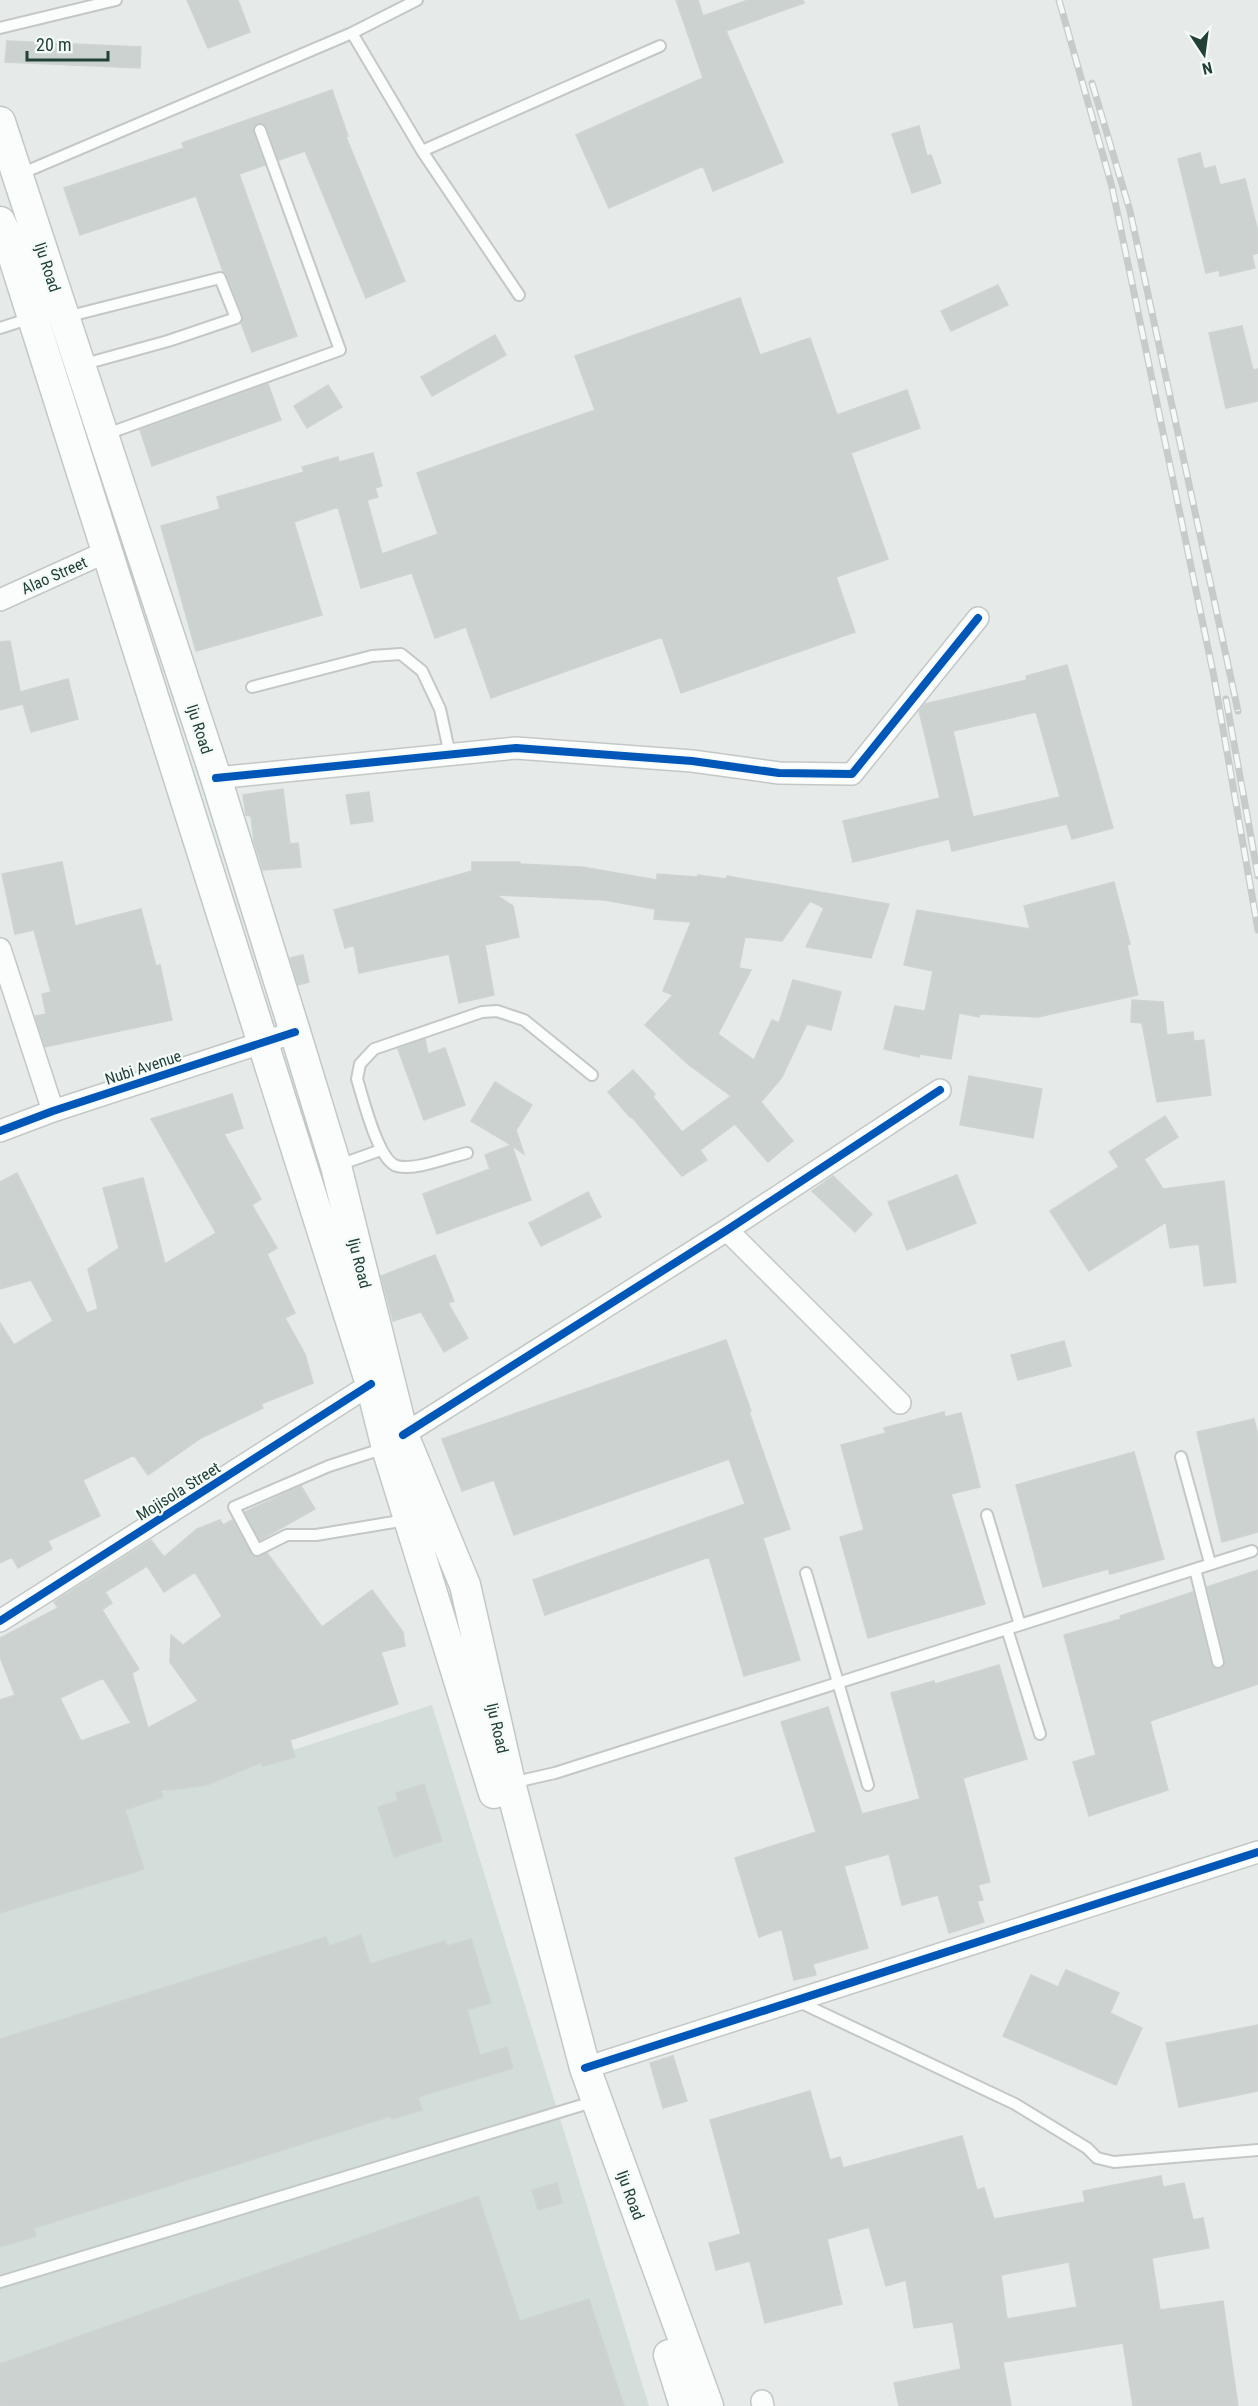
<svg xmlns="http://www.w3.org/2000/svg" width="1258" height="2406" font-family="'Roboto Condensed',sans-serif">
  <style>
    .built { fill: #d3ddd9 }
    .building { fill: #ccd2d0; stroke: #ced4d2; stroke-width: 1.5; fill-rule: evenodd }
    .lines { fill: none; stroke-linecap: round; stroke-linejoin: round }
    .service-casing { stroke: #c3c8c6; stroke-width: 14 }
    .minor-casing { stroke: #c3c8c6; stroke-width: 24 }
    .secondary-casing { stroke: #c1c9c6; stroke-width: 33 }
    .service { stroke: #fbfcfc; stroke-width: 10 }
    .minor { stroke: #fbfcfc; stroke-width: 21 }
    .secondary { stroke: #fbfcfc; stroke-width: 30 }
    .rail-casing { stroke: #c7ccca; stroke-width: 7 }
    .rail { stroke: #f4faf7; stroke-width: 4.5; stroke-dasharray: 14; stroke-linecap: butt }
    .cycleway-casing { stroke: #f4faf7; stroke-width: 11 }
    .cycleway { stroke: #0057b8; stroke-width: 8 }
    .labels { text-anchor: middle; stroke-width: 4.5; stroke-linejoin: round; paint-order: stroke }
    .street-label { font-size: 16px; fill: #214038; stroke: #f4faf7 }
  </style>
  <rect width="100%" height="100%" fill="#e6ebe9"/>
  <path class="built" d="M 432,1705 L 649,2406 L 0,2406 L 0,1845 Z"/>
  <path class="building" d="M 187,0 L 238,0 L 250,32 L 208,48 Z
    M 676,0 L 698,0 L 703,16 L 748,0 L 803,0 L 804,3 L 726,31 L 783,162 L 713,191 L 703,166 L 609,208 L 576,135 L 703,78 Z
    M 7,41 L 141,47 L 140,68 L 5,62 Z
    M 332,90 L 348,136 L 346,137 L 405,281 L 366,298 L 305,151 L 279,160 L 267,127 L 261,123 L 254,126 L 253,132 L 265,165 L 239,174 L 297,336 L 252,352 L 241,323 L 243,315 L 227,275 L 223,271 L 196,196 L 80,235 L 64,188 L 184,148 L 182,143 Z
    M 919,126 L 927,156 L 931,155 L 941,183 L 912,193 L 892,134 Z
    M 1200,153 L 1204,169 L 1215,166 L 1220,185 L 1245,179 L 1258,232 L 1258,253 L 1252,255 L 1255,268 L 1220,276 L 1219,270 L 1206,273 L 1178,159 Z
    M 998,285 L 1008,305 L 951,331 L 941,311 Z
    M 740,298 L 760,355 L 810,338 L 837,415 L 907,390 L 920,428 L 851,453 L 888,559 L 836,577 L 855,632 L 681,693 L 662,637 L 491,698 L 466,627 L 435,638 L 412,573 L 361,588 L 338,507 L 294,522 L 322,615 L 196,651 L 161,526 L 220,509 L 217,497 L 304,472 L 302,467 L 338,457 L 339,462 L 373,453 L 382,486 L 375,488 L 378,497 L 367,500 L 382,554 L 438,534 L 417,473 L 595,410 L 575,356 Z
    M 1242,326 L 1253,370 L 1258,369 L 1258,401 L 1226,408 L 1209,333 Z
    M 495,335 L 506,355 L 432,396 L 421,377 Z
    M 268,384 L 281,420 L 152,466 L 140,430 Z
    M 328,385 L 342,407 L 307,428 L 294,406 Z
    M 10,641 L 20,692 L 68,679 L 78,719 L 31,732 L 23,704 L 0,710 L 0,642 Z
    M 1067,665 L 1113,828 L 1072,839 L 1067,824 L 952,851 L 949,839 L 853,862 L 843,821 L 940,798 L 919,711 L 925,704 L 1027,680 L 1026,676 ZM 1036,712 L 1060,797 L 973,817 L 953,731 Z
    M 283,789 L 290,844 L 298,843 L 301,867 L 263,870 L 254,842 L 251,816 L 246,815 L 243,795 Z
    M 369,792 L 373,821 L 351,824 L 346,795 Z
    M 62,862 L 75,926 L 141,909 L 156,966 L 160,965 L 172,1020 L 45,1047 L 35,1016 L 46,1014 L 42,994 L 51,992 L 34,930 L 15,934 L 2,874 Z
    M 472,862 L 520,862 L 520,864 L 582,867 L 657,880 L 657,874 L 697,877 L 698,875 L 726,879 L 727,876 L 889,904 L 871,958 L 806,947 L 824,908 L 810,901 L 782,941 L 745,937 L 739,968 L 751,970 L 718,1034 L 754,1060 L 772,1020 L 779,1023 L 793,980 L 841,992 L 831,1030 L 807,1024 L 782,1077 L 761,1102 L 793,1141 L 768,1162 L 735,1124 L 700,1150 L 707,1160 L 682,1176 L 631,1116 L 630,1117 L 608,1092 L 633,1070 L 655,1094 L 653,1097 L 682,1132 L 731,1096 L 689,1065 L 645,1025 L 673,995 L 663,991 L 691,922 L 654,919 L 655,909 L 604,900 L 496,895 L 513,906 L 519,937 L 485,945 L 494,995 L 459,1003 L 449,954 L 359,973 L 354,945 L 345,948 L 334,910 L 472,871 Z
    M 1114,882 L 1130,944 L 1127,945 L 1138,995 L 1038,1017 L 980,1014 L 979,1017 L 959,1013 L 951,1059 L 920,1054 L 919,1057 L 884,1049 L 895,1006 L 925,1011 L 933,971 L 904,965 L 917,910 L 1030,929 L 1024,906 Z
    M 303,955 L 309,982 L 298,985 L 290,958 Z
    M 1132,1000 L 1163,1002 L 1167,1035 L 1193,1032 L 1194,1041 L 1204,1040 L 1211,1095 L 1157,1102 L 1142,1023 L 1131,1022 Z
    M 425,1039 L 428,1054 L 445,1048 L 465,1105 L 424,1120 L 398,1049 Z
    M 969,1076 L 1042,1089 L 1033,1138 L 960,1125 Z
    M 495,1082 L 532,1105 L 516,1130 L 524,1154 L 512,1146 L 531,1200 L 437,1234 L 423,1194 L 490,1169 L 485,1155 L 511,1145 L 471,1121 Z
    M 232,1094 L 243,1128 L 224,1134 L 261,1199 L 252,1205 L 277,1248 L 267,1254 L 295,1313 L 285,1318 L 305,1354 L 313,1383 L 261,1404 L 263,1408 L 201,1438 L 148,1475 L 134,1455 L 83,1480 L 100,1516 L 48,1541 L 52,1549 L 18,1568 L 12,1557 L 0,1563 L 0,1323 L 14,1345 L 53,1321 L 31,1280 L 0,1289 L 0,1182 L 17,1173 L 87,1313 L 98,1309 L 88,1269 L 119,1248 L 103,1188 L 143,1178 L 165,1264 L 216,1233 L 151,1119 Z
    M 1165,1116 L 1178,1137 L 1144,1159 L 1163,1189 L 1224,1181 L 1236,1282 L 1204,1286 L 1199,1244 L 1170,1248 L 1166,1222 L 1089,1271 L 1050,1211 L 1119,1167 L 1109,1152 Z
    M 957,1175 L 976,1223 L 907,1250 L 888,1202 Z
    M 833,1176 L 872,1214 L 855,1232 L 812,1191 Z
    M 588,1192 L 601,1217 L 541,1246 L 529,1223 Z
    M 435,1255 L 454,1301 L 448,1303 L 468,1338 L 444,1352 L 421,1312 L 393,1321 L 381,1276 Z
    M 726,1340 L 751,1411 L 749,1412 L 790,1529 L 763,1538 L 800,1660 L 744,1676 L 709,1557 L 545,1615 L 533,1580 L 745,1504 L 729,1459 L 514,1535 L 494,1480 L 462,1491 L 442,1439 Z
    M 1064,1341 L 1071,1366 L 1018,1380 L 1011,1355 Z
    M 944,1412 L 945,1417 L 961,1413 L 980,1487 L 951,1494 L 985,1604 L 868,1638 L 840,1537 L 864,1530 L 841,1445 L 886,1433 L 884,1428 Z
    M 1254,1419 L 1258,1436 L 1258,1532 L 1222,1542 L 1197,1432 Z
    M 1134,1452 L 1164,1559 L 1110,1574 L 1108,1569 L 1043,1587 L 1016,1485 Z
    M 301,1486 L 315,1509 L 260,1540 L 245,1512 Z
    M 220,1520 L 223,1525 L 232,1520 L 253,1556 L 257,1557 L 267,1553 L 322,1627 L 372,1590 L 403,1632 L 405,1646 L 381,1652 L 398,1704 L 290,1740 L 295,1757 L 263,1766 L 262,1762 L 207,1785 L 161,1791 L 163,1797 L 125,1810 L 144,1869 L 0,1913 L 0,1700 L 15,1695 L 0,1657 L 0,1638 L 58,1608 L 54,1602 L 151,1540 L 164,1557 L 197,1529 ZM 147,1566 L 164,1592 L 195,1572 L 222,1616 L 183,1645 L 171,1635 L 170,1662 L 198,1701 L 148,1728 L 132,1673 L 139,1669 L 102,1610 L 112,1603 L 105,1592 ZM 103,1678 L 131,1723 L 81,1741 L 60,1698 Z
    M 1258,1570 L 1258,1684 L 1150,1721 L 1168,1790 L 1089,1816 L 1073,1762 L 1096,1755 L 1064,1635 L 1121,1619 L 1120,1616 L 1193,1592 L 1211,1664 L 1215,1669 L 1220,1669 L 1225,1660 L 1207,1587 Z
    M 999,1665 L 1027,1759 L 963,1778 L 990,1882 L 978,1885 L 983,1900 L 977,1901 L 984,1922 L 949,1933 L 938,1895 L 902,1905 L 889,1854 L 844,1866 L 868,1948 L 813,1964 L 816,1975 L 794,1980 L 782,1929 L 759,1937 L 735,1858 L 816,1832 L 781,1722 L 828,1707 L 862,1814 L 920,1799 L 891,1693 L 934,1681 L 935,1684 Z
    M 424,1784 L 442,1841 L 394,1857 L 378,1807 L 398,1801 L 396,1793 Z
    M 361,1935 L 370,1964 L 445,1941 L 447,1946 L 471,1939 L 491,2003 L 467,2010 L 480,2055 L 507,2047 L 513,2068 L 418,2097 L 422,2110 L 392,2119 L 391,2116 L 34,2228 L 36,2236 L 0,2247 L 0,2039 L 326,1937 L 329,1946 Z
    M 1066,1970 L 1119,1993 L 1110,2013 L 1142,2028 L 1116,2085 L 1003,2036 L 1031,1975 L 1058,1987 Z
    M 1258,2025 L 1258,2091 L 1179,2107 L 1166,2043 Z
    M 673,2056 L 687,2101 L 663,2108 L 650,2063 Z
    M 810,2091 L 830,2160 L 840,2157 L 843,2168 L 962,2136 L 977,2190 L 984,2188 L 994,2219 L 1085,2202 L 1083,2191 L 1161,2176 L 1163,2187 L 1184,2183 L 1193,2220 L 1203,2218 L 1209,2248 L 1152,2258 L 1160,2310 L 1223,2301 L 1238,2406 L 1133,2406 L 1123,2343 L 1003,2362 L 1011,2406 L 899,2406 L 894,2383 L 961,2369 L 953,2322 L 914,2328 L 906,2280 L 886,2286 L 869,2227 L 827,2239 L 842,2304 L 765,2323 L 750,2261 L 716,2270 L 709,2243 L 741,2234 L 710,2120 ZM 1069,2262 L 1077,2307 L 1007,2319 L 1001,2275 Z
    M 557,2183 L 562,2203 L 538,2210 L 532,2190 Z
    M 478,2196 L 520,2321 L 589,2299 L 624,2406 L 0,2406 L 0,2364 Z"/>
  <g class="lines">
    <g class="service-casing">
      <path id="service" d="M 0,28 L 116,0
        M 352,33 L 417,0
        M 422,151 L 519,295
        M 18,175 L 352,33 L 422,151 L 660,46
        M 66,317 L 220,278 L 236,318 L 168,341 L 81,365
        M 0,328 L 31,318
        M 104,435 L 340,350 L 260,130
        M 252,687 L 372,656 L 401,654 L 422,671 L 440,709 L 450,755
        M 467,1153 C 449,1157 414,1171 397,1166 C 378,1161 363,1098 357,1079 L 360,1064 L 374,1049 L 482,1012 L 497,1011 L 524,1020 L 592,1075
        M 336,1166 L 381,1150
        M 385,1448 L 329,1466 L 234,1507 L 257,1550 L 287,1535 L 316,1535 L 406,1520
        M 1181,1457 L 1210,1563
        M 987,1515 L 1020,1625
        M 1195,1569 L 1218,1662
        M 806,1573 L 868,1785
        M 1007,1629 L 1040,1734
        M 511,1783 L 555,1773 L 1252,1551
        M 797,2001 L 1015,2104 L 1087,2148 L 1097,2158 L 1114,2162 L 1258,2150
        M 0,2282 L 589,2103"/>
    </g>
    <g class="minor-casing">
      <path id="minor" d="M 0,600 L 108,551
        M 216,778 L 516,748 L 692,761 L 779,773 L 852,774 L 978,618
        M 0,949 L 53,1111
        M 0,1131 L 53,1111 L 295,1032
        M 727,1230 L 900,1403
        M 403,1435 L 727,1230 L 940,1090
        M 0,1621 L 371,1384
        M 585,2068 L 1258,1852
        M 762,2401 L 763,2406"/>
    </g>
    <g class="secondary-casing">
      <path id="secondary" d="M 0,122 L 216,778 L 295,1032 L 336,1166 L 403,1435 L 465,1585 L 510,1783 L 585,2068 L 708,2406
        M 0,222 L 7,236 L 371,1384 L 387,1448 L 494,1793
        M 669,2355 L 685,2406"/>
    </g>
    <use href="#service" class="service"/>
    <use href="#minor" class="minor"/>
    <use href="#secondary" class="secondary"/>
    <g class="rail-casing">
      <path id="rail" d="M 1059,0 L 1112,187 L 1214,677 L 1258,930
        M 1092,83 L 1130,211 L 1238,711
        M 1226,699 L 1258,876"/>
    </g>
    <use href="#rail" class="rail"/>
    <g class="cycleway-casing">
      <path id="cycleway" d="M 216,778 L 516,748 L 692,761 L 779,773 L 852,774 L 978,618
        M 0,1131 L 53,1111 L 295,1032
        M 403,1435 L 727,1230 L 940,1090
        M 0,1621 L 371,1384
        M 585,2068 L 1258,1852"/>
    </g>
    <use href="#cycleway" class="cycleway"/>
  </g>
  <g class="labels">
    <g class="street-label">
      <text transform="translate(48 267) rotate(72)" y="6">Iju Road</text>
      <text transform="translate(54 575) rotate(-24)" y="6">Alao Street</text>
      <text transform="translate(200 729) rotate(72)" y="6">Iju Road</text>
      <text transform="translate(143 1067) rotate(-18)" y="6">Nubi Avenue</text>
      <text transform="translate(360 1263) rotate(76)" y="6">Iju Road</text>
      <text transform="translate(178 1491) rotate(-32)" y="6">Mojisola Street</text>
      <text transform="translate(498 1728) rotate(77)" y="6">Iju Road</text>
      <text transform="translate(631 2195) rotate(70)" y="6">Iju Road</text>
    </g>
  </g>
  <g transform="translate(1204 54) rotate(167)" stroke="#f4faf7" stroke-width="4.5" paint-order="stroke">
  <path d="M0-4.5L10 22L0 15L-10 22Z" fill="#214038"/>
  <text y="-9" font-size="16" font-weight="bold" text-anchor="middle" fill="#214038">N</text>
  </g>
  <path d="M27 51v9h81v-9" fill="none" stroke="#214038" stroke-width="3"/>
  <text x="36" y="51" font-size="18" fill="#214038" stroke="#f4faf7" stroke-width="4.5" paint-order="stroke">20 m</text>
</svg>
